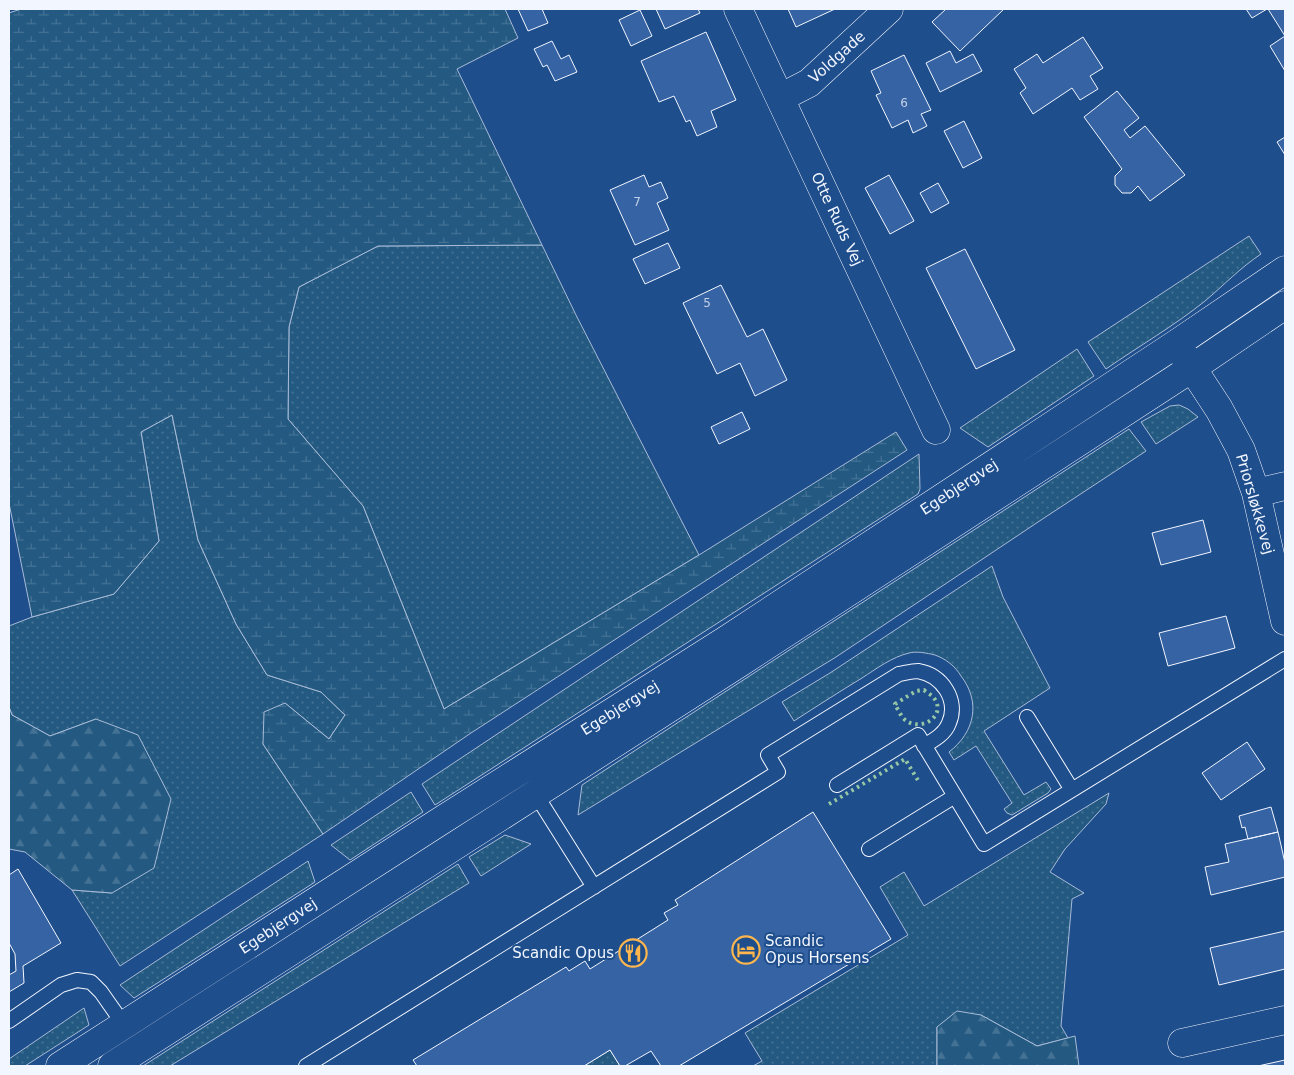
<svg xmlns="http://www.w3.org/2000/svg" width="1294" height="1075" font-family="'DejaVu Sans',sans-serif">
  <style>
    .grass { fill: url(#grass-dots); stroke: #a8bbd7 }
    .forest { fill: url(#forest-firs); stroke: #a8bbd7 }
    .wetland { fill: url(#wetland-marsh); stroke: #a8bbd7 }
    .building { fill: #3563a3; stroke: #f2f6ff }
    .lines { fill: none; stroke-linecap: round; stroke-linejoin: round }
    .service-casing { stroke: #f2f6ff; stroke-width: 16 }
    .minor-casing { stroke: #f2f6ff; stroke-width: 29 }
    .tertiary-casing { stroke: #f2f6ff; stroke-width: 29 }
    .service { stroke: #1f4e8c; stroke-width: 14 }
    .minor { stroke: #1f4e8c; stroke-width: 28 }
    .tertiary { stroke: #1f4e8c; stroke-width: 28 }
    .hedge { stroke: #97c8a6; stroke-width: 4; stroke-dasharray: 2.5 4; stroke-linecap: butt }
    .labels { text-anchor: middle; stroke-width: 4; stroke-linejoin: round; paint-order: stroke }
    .number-label { font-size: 12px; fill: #c3d1e8 }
    .street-label { font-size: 15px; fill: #f2f6ff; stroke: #1f4e8c }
    .poi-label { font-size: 15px; fill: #f2f6ff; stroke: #1f4e8c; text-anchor: start }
  </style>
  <defs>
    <pattern id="grass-dots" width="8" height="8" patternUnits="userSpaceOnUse" patternTransform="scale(1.25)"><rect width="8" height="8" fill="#245a82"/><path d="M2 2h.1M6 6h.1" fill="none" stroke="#447295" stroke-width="1.8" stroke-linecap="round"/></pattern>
    <pattern id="forest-firs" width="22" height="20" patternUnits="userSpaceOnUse" patternTransform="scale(1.25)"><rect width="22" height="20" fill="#245a82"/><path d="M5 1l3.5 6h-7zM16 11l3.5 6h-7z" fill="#447295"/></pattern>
    <pattern id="wetland-marsh" width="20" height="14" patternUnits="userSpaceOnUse" patternTransform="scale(1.25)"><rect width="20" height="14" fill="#245a82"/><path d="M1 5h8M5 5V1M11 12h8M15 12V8" fill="none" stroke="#447295"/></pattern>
  </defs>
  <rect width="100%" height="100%" fill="#1f4e8c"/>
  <path class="grass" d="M 1249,236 L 1261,254 C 1240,268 1224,285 1205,301 C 1174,326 1139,346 1106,369 L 1088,342 Z
    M 542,245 L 576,315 L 699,555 L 444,709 L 363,506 L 288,419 L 289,327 L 299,287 L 378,246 Z
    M 1077,349 L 1094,376 L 988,447 L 960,428 Z
    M 1179,405 L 1188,409 L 1198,417 L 1156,444 L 1141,422 L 1170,406 Z
    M 172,415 L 198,540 L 236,624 L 267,675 L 321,692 L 345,715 L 329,739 L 285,703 L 263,744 L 323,834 L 120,966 L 72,890 L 112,893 L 96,719 L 50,736 L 12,715 L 9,707 L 9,626 L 32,617 L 114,594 L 159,541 L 141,432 Z
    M 1129,429 L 1146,451 L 1041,520 L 836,657 L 578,815 L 582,785 Z
    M 919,454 L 920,489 L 918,494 L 435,805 L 422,784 Z
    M 992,566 L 1003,597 L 1050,688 L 984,731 L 1024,795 L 1046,782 L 1051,789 L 1048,793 L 1012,815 L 1007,813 L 1004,809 L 1012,803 L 976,746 L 954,760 L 949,752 C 975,732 981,702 961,676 C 955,666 946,659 935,655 C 927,653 916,651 909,653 C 892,657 876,669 862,678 C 839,692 817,706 794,721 L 782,702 L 830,673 Z
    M 411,792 L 423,812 L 350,860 L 331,845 Z
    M 1109,793 L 1106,804 L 1065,849 L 1050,872 L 1084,893 L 1072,899 L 1061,1026 L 1068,1038 L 1037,1046 L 981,1015 L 937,1027 L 937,1066 L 753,1066 L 762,1061 L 745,1033 L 908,935 L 880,887 L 904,872 L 924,906 Z
    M 505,835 L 531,844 L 481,876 L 469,857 Z
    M 308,861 L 315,882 L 134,998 L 120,985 Z
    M 458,864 L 469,883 L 170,1066 L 143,1066 Z
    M 84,1008 L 89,1025 L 25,1066 L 9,1066 L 9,1059 Z
    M 610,1050 L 620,1066 L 584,1066 Z"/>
  <path class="forest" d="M 9,707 L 12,715 L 50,736 L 96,719 L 138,735 L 171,799 L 154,868 L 112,893 L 72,890 L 25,852 L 9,849 Z
    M 957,1011 L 981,1015 L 1037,1046 L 1075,1036 L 1079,1066 L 937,1066 L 937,1027 Z"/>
  <path class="wetland" d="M 21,9 L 505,9 L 518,38 L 457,69 L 542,245 L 378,246 L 299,287 L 289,327 L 288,419 L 363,506 L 444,709 L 699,555 L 896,432 L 907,450 L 471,733 L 323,834 L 263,744 L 264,712 L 285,703 L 329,739 L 345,715 L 321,692 L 267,675 L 236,624 L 198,540 L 172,415 L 141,432 L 159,541 L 114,594 L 32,617 L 9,503 L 9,13 Z"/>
  <path class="building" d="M 518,9 L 542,9 L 548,23 L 528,31 Z
    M 656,9 L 698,9 L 700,13 L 665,29 Z
    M 788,9 L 835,9 L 796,27 Z
    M 946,9 L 1004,9 L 960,51 L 932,22 Z
    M 1246,9 L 1267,9 L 1252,18 Z
    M 1268,9 L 1285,9 L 1285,71 L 1270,46 L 1285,36 Z
    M 640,10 L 652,36 L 631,46 L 619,20 Z
    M 706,32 L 736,100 L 711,111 L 717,127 L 697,136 L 690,120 L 686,122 L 674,96 L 659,102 L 641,61 Z
    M 1083,37 L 1103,68 L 1090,76 L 1098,89 L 1080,100 L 1072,88 L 1033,114 L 1020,93 L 1026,88 L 1014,69 L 1037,54 L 1043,63 Z
    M 552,41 L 561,59 L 569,55 L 577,72 L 555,81 L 547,65 L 543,67 L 534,49 Z
    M 950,51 L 956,63 L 973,54 L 982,71 L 940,92 L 926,63 Z
    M 904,55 L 931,110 L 921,114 L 927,126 L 913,133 L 908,120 L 892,128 L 876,95 L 881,93 L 871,71 Z
    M 1117,91 L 1139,118 L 1124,130 L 1130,138 L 1145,126 L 1185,175 L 1150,201 L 1138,186 L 1131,193 L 1122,193 L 1115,185 L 1115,176 L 1122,169 L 1084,117 Z
    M 964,121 L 982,158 L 963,168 L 944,131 Z
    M 1285,137 L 1285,155 L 1277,142 Z
    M 644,175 L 649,187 L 661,182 L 668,198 L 657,203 L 669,230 L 635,245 L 610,190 Z
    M 889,175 L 914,221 L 890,234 L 865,188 Z
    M 938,183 L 949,203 L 931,213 L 920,193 Z
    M 668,243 L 680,268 L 645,284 L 633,259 Z
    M 965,249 L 1015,350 L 976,369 L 926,268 Z
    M 721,285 L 747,337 L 763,329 L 787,380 L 755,396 L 740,363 L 717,374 L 683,303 Z
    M 742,412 L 750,429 L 719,444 L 711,427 Z
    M 1203,520 L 1211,552 L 1161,565 L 1152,533 Z
    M 1226,616 L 1235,648 L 1168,666 L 1159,633 Z
    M 1247,742 L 1265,769 L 1221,800 L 1202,773 Z
    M 1271,807 L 1278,832 L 1248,839 L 1245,827 L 1242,828 L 1239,816 Z
    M 813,812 L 891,939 L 679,1066 L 661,1066 L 651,1051 L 625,1066 L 620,1066 L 610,1050 L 584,1066 L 417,1066 L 413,1060 L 566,967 L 569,971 L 585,961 L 590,969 L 668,920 L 664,913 L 678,905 L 675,900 Z
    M 1278,832 L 1285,863 L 1285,877 L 1211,895 L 1205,867 L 1229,862 L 1225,844 Z
    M 18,869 L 61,943 L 23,966 L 24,983 L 9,992 L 9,975 L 16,971 L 15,954 L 9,943 L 9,875 Z
    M 1285,931 L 1285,969 L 1219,985 L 1210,948 Z
    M 1285,1060 L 1285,1066 L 1258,1066 Z"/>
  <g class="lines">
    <g class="service-casing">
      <path id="service" d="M 1027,717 L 1072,790
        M 837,785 L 918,735 L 984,844 L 1285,659
        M 533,790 L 594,887
        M 869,849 L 955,796
        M 9,1021 L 61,985 L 77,980 L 91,982 L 101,992 L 127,1029
        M 306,1066 L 778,772 L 768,755 L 899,674 C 905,673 912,671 918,671 C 942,675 959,700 949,723 C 945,734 934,740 924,746"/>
    </g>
    <g class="minor-casing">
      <path id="minor" d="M 738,9 L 936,430
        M 780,98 L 809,83 L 889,9
        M 1179,348 L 1219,409 L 1241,450 L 1256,493 L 1285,621
        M 1256,493 L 1285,486
        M 1182,1043 L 1285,1020"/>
    </g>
    <g class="tertiary-casing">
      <path id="tertiary" d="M 60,1066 L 439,822 L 726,640 L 1176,344 L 1285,270
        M 112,1066 L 741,662 L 1192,368 L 1285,305"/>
    </g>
    <use href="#service" class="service"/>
    <use href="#minor" class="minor"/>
    <use href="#tertiary" class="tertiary"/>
    <path class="hedge" d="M 924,690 C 927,693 932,695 934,698 C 948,717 918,734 903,718 C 900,714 897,708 895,704 L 916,691 Z
      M 829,804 L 905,759 L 919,782"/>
  </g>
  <defs>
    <g id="hotel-ring" transform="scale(1.4375)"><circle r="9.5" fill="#1f4e8c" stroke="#ffb74d" stroke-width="1.5"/><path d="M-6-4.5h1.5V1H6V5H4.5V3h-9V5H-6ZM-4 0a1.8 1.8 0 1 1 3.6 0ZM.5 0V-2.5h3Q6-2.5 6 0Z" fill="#ffb74d"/></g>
    <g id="restaurant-ring" transform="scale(1.4375)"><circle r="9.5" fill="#1f4e8c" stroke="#ffb74d" stroke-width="1.5"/><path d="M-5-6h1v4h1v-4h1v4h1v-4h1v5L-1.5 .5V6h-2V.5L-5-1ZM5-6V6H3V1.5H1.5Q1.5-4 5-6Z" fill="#ffb74d"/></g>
  </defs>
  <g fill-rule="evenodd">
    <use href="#hotel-ring" x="746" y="950"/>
    <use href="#restaurant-ring" x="633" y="953"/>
  </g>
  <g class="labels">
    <g class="number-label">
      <text x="904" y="107">6</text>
      <text x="637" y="206">7</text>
      <text x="707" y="307">5</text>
    </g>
    <g class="street-label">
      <text transform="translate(837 57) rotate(-42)" y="5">Voldgade</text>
      <text transform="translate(837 219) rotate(65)" y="5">Otte Ruds Vej</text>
      <text transform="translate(959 487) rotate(-33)" y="5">Egebjergvej</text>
      <text transform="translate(1255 504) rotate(74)" y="5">Priorsløkkevej</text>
      <text transform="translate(620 708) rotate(-32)" y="5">Egebjergvej</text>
      <text transform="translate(278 926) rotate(-33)" y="5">Egebjergvej</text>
    </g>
    <g class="poi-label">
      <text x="765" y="946">Scandic<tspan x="765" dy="17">Opus Horsens</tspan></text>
      <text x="614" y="958" text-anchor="end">Scandic Opus</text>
    </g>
  </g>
  <rect width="1294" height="1075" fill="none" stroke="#f2f6ff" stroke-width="20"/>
</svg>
